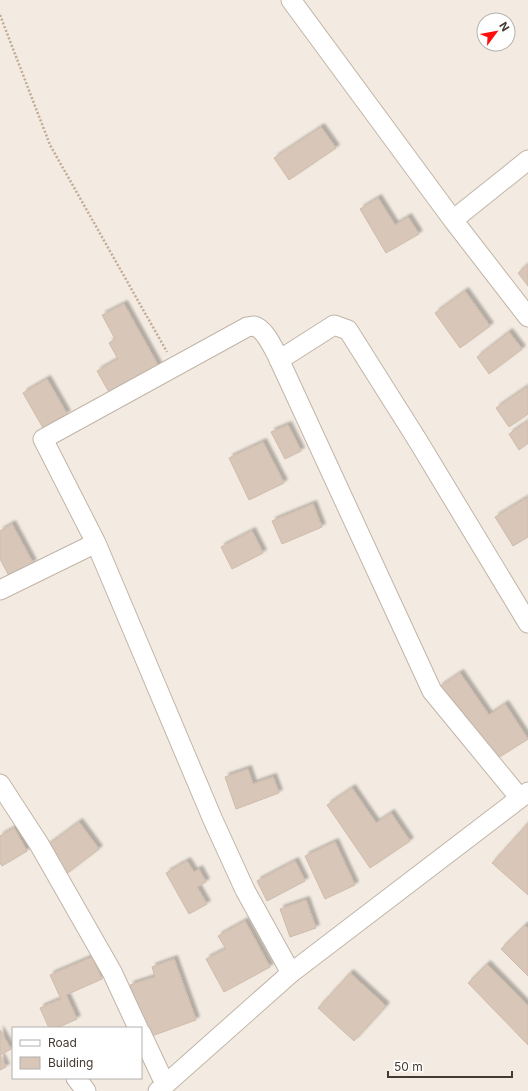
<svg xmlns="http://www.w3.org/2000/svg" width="528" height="1091" font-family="Inter,sans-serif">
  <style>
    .building { fill: #d8c7b9; stroke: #d0bba9; filter: url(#shadow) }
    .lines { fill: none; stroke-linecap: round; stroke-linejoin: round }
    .minor-casing { stroke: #c1b4a7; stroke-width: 21 }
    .path { stroke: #c2ab94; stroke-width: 2.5; stroke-dasharray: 2 2; stroke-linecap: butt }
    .minor { stroke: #fff; stroke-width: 19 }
  </style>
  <defs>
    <filter id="shadow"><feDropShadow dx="3.5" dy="-3.5" stdDeviation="1" flood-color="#0004"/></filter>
  </defs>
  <rect width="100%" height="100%" fill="#f3ebe1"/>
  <path class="building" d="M 321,127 L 336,148 L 289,180 L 274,158 Z
    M 378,198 L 395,225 L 408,217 L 419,234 L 386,253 L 360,209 Z
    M 528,264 L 528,286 L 518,273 Z
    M 465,291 L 490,326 L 460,348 L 435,313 Z
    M 124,304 L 159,367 L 110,394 L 97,371 L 118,359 L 109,343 L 115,339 L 102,315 Z
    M 509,332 L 522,349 L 489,374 L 477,357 Z
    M 47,379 L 67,414 L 43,428 L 23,393 Z
    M 528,386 L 528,414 L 509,427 L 496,408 Z
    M 528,421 L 528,443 L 519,450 L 509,434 Z
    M 288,425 L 301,451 L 285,459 L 271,432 Z
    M 263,442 L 284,483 L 249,500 L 229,458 Z
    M 528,497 L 528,537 L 513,546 L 495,517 Z
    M 313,504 L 322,527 L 282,544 L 272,521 Z
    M 12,524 L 33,563 L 9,576 L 0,559 L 0,531 Z
    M 252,531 L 263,553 L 232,569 L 221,547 Z
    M 460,673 L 489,715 L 505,704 L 528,739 L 498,758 L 439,687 Z
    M 248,769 L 253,784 L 273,777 L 279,793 L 236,809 L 225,777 Z
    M 352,788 L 376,823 L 391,813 L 410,841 L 370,868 L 327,805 Z
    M 79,822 L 99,849 L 65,875 L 45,847 Z
    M 528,823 L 528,895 L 492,863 Z
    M 14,828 L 27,851 L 2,866 L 0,863 L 0,836 Z
    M 335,842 L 355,885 L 325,899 L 305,856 Z
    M 187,861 L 194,872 L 199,869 L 206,882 L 197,887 L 207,904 L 189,914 L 166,873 Z
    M 295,861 L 305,881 L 267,901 L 257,881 Z
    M 306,900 L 316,928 L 290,937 L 280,909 Z
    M 245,921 L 270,967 L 224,992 L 206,959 L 226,949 L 218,936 Z
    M 525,925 L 528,928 L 528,976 L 501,949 Z
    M 92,957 L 102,979 L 66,995 L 77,1019 L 57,1028 L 49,1028 L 40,1008 L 61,999 L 50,975 Z
    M 174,959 L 196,1020 L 149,1037 L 130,985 L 155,977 L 152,967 Z
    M 487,964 L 528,1006 L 528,1045 L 468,983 Z
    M 350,973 L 386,1006 L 354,1041 L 318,1008 Z
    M 0,1030 L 11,1049 L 0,1055 L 6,1067 L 0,1070 Z"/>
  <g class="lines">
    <g class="minor-casing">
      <path id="minor" d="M 291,0 L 453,220 L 528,317
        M 453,220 L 528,160
        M 279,360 L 334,325 L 348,330 L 418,441 L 528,623
        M 0,590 L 96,543
        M 0,784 L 39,844 L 112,972 L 138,1028
        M 291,973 L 245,890 L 213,820 L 96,543 L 43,439 L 247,327 C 249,327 252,326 254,326 C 265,329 272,346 277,355 L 432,691 L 519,797
        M 141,1033 L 165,1084
        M 76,1078 L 86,1091
        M 158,1091 L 291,973 L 528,792"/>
    </g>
    <path class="path" d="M 0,15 L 50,145 L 167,352"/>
    <use href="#minor" class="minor"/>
  </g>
  <rect x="12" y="1027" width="130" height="52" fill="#ffffff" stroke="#b4b0ad"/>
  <rect x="20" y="1040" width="20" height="6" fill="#ffffff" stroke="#b4b0ad"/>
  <text x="48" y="1047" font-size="12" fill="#443a32">Road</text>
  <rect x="20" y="1057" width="20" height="12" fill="#d8c7b9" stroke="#b4b0ad"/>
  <text x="48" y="1067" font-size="12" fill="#443a32">Building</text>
  <g transform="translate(496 32) rotate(58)"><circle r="19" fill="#ffffff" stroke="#b4b0ad"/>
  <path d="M0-3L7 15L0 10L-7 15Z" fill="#ff0e0c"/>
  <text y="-6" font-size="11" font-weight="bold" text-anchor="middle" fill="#443a32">N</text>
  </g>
  <path d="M388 1071v6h124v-6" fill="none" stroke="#443a32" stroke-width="2"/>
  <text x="394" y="1071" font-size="12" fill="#443a32" stroke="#ffffff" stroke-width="3" paint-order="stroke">50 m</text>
</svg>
